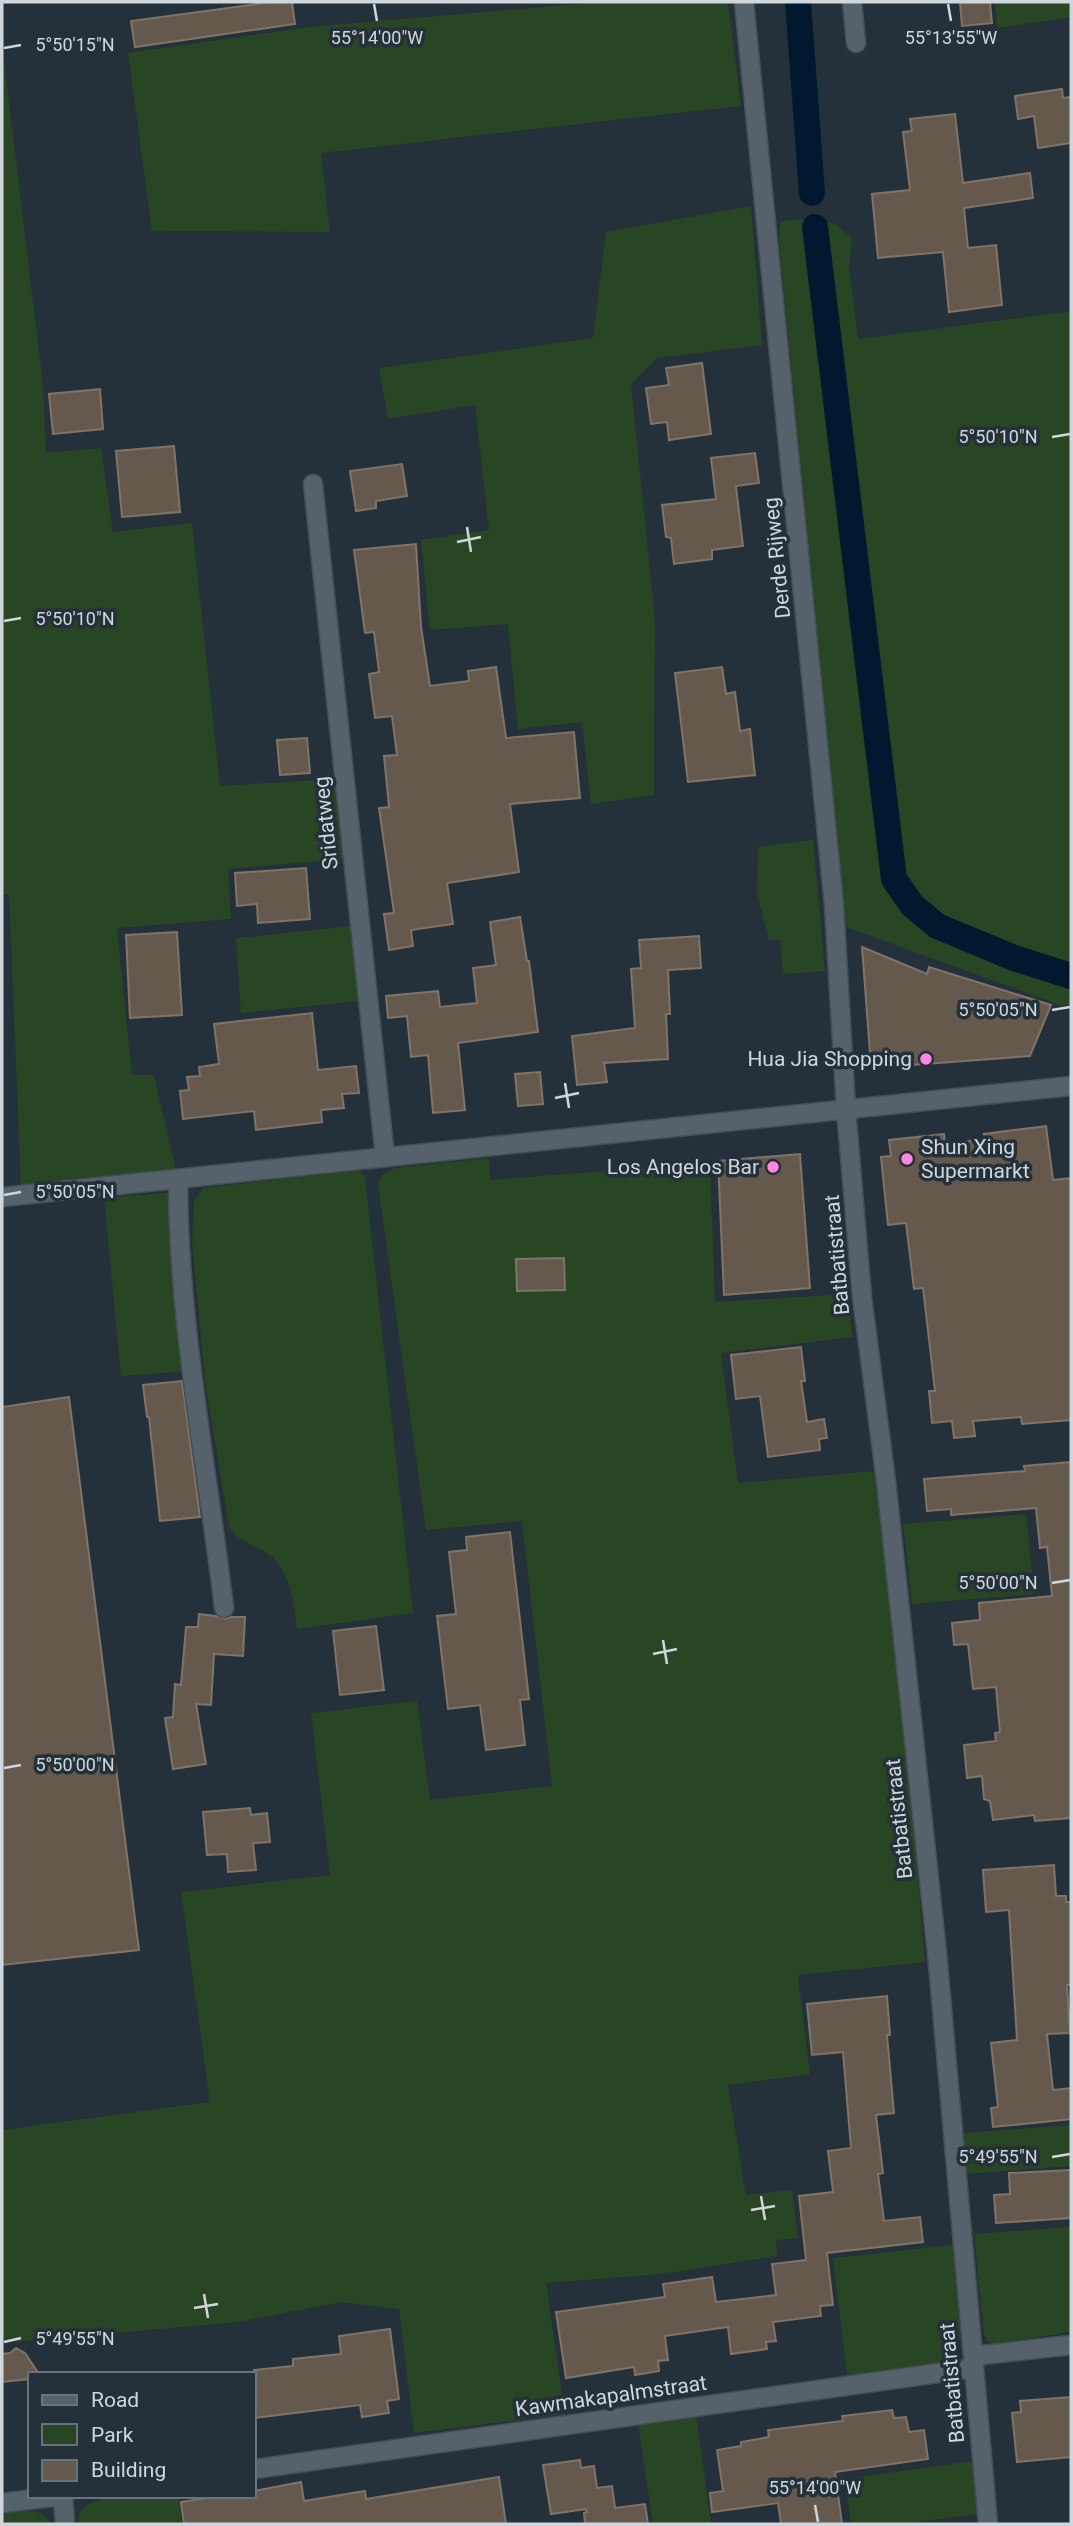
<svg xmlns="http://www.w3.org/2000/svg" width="1073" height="2526" font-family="Roboto,sans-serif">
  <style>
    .green { fill: #284524 }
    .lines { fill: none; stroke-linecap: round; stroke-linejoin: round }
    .canal { stroke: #00192f; stroke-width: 26 }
    .building { fill: #65594e; stroke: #807368; stroke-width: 2 }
    .minor-casing { stroke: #444e55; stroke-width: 21 }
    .minor { stroke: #55626c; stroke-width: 18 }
    .ticks { fill: none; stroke: #cfd6dc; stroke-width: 2.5 }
    .poi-dot { fill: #fd86e1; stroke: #25313a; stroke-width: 2.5 }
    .labels { text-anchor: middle; stroke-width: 7; stroke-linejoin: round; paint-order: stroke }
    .street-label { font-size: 21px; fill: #cfd6dc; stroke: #25313a }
    .poi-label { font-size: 21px; fill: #cfd6dc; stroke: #25313a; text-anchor: end }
    .ticks-label { font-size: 18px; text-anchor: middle; fill: #cfd6dc; stroke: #25313a; stroke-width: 7; stroke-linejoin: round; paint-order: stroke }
  </style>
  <rect width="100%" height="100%" fill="#25313a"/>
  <path class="green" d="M 600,2 L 728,2 L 741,106 L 321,153 L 330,232 L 152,231 L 128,53 L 309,27 Z
    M 995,2 L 1071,2 L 1071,17 L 997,28 Z
    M 4,61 L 43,385 L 46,453 L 101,448 L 113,532 L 192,523 L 220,786 L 335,779 L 343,859 L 228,869 L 231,919 L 117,928 L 132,1075 L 154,1075 L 176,1170 L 21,1186 L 9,895 L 2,894 L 2,62 Z
    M 751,206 L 762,345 L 657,358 L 631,384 L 655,620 L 654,795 L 591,804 L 582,722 L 518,729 L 508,624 L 430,630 L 421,540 L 489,530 L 475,405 L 388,419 L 379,368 L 593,338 L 606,232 Z
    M 798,219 L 834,223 L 852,238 L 849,269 L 858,339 L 1071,311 L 1071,1009 L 846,927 L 779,240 L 780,222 Z
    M 813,840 L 825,971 L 783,974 L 780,940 L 769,940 L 757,894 L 758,847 Z
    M 353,926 L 359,1001 L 241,1013 L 236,938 Z
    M 489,1158 L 490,1180 L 710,1163 L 715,1302 L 848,1294 L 852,1337 L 721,1353 L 738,1483 L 875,1471 L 907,1744 L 925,1962 L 798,1975 L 810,2074 L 728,2085 L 746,2195 L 792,2190 L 798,2238 L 776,2240 L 777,2256 L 661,2274 L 546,2283 L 565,2414 L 414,2433 L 399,2309 L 341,2302 L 239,2322 L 2,2343 L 2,2130 L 210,2102 L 181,1892 L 330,1875 L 311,1713 L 417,1701 L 430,1800 L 552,1786 L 522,1521 L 426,1530 L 378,1184 L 383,1174 L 395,1168 Z
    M 360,1170 L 365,1177 L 413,1613 L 297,1629 C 294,1606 291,1575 273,1558 C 259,1545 240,1544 229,1527 L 205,1382 L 192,1242 L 194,1200 L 203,1188 Z
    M 175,1192 L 188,1371 L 121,1376 L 104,1198 Z
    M 1026,1514 L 1034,1594 L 912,1604 L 903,1524 Z
    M 1071,2125 L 1071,2166 L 966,2174 L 963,2133 Z
    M 1070,2227 L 1071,2332 L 994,2344 L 987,2341 L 984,2334 L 974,2234 Z
    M 953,2245 L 961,2336 C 958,2344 955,2355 947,2359 C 929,2369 870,2373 847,2376 L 833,2258 Z
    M 696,2415 L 711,2524 L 653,2524 L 638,2424 Z
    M 973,2461 L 977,2514 L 901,2524 L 851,2524 L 845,2479 Z
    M 125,2496 L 179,2496 L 182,2524 L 77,2524 C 80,2498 104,2499 125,2496 Z
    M 28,2510 L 43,2514 L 52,2524 L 2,2524 L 2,2513 Z"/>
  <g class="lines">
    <path class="canal" d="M 798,2 L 812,193
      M 815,227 L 894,879 L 912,905 L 937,926 L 1014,958 L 1071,976"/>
  </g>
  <path class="building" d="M 272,2 L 292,2 L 295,24 L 135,47 L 131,21 Z
    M 960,2 L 990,2 L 992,23 L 962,26 Z
    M 1062,89 L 1063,98 L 1071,97 L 1071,143 L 1038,148 L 1034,116 L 1018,119 L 1015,96 Z
    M 955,114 L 963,183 L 1030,173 L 1033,198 L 964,208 L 968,248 L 996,245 L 1002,305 L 949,312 L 943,252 L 878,258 L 872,194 L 910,190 L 903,132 L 912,131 L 910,119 Z
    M 702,363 L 711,434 L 669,440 L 667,422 L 651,424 L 646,388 L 669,385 L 666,368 Z
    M 100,389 L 103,429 L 53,434 L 49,394 Z
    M 174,446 L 180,512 L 122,517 L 116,451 Z
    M 755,453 L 759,483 L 736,486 L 743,546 L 712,550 L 712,559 L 674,564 L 671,538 L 666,537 L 662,505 L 716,499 L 711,458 Z
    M 402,464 L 407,496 L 376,501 L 376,508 L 356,511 L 350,471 Z
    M 416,544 L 421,627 L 430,686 L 469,681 L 468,671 L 496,667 L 506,738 L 574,732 L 580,798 L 510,804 L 519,872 L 447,883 L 453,924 L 411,930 L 413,946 L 389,950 L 384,914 L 394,913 L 379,808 L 389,807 L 384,756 L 397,755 L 392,716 L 375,718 L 369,674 L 379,672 L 374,632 L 365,633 L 354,550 Z
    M 722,667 L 726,694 L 735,692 L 740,731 L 750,729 L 755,775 L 688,782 L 675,673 Z
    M 307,738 L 310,773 L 280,775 L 277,740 Z
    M 306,868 L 310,919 L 258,923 L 257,904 L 237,906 L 235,873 Z
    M 520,917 L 527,961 L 529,961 L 538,1032 L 458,1043 L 465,1110 L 433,1113 L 428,1055 L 411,1057 L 407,1016 L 388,1018 L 386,996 L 438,991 L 440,1007 L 477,1003 L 473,968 L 496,965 L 490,922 Z
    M 177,932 L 182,1015 L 130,1018 L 126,935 Z
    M 699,936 L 701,968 L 668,970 L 670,1014 L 666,1014 L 668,1059 L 604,1063 L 607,1082 L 577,1085 L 572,1036 L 635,1028 L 631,969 L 641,968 L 639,940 Z
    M 862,947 L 927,974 L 929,967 L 1051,1005 L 1030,1056 L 886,1067 L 885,1061 L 870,1053 Z
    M 312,1013 L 318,1070 L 356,1066 L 359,1093 L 342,1094 L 344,1108 L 321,1110 L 322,1122 L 256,1130 L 254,1111 L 183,1119 L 180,1091 L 189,1090 L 187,1077 L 200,1076 L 199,1067 L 219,1064 L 214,1024 Z
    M 540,1072 L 543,1104 L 518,1106 L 515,1074 Z
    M 1046,1126 L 1053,1180 L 1071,1178 L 1071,1420 L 1022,1424 L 1021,1417 L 973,1421 L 975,1436 L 954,1438 L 952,1421 L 932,1423 L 929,1391 L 935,1391 L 923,1288 L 914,1289 L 906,1223 L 888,1225 L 881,1157 L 891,1156 L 889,1140 L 944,1134 L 945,1144 L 984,1139 L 984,1134 Z
    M 800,1154 L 810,1288 L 724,1295 L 718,1161 Z
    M 564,1258 L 565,1290 L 517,1291 L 516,1259 Z
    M 801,1347 L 805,1381 L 801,1381 L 807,1422 L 824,1419 L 827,1438 L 819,1439 L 820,1450 L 768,1457 L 760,1396 L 736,1399 L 731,1355 Z
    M 182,1381 L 200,1517 L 160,1521 L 149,1417 L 147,1417 L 143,1385 Z
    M 69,1397 L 139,1950 L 2,1965 L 2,1407 Z
    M 1071,1462 L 1071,1818 L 1035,1821 L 1034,1815 L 993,1820 L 990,1801 L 984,1799 L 982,1776 L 967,1778 L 964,1745 L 996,1741 L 995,1733 L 1000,1732 L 996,1687 L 973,1689 L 968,1644 L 954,1645 L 952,1623 L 980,1620 L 979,1603 L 1052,1596 L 1047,1547 L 1040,1548 L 1036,1508 L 951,1515 L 951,1509 L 927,1511 L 924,1479 L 1025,1471 L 1024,1466 Z
    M 510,1532 L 529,1699 L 520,1700 L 525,1745 L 486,1750 L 480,1705 L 448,1709 L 437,1616 L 456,1614 L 449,1552 L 467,1550 L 466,1537 Z
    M 199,1614 L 216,1616 L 225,1619 L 231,1617 L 245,1617 L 243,1656 L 214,1654 L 211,1705 L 196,1704 L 206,1764 L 173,1769 L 165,1718 L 173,1717 L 175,1684 L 181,1685 L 186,1627 L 198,1627 Z
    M 376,1626 L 384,1690 L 340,1695 L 333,1631 Z
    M 250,1808 L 251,1815 L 267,1813 L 270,1842 L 253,1843 L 256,1870 L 228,1872 L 227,1854 L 207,1855 L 203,1812 Z
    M 1054,1865 L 1056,1896 L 1066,1896 L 1066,1902 L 1071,1902 L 1071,1985 L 1067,1985 L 1070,2033 L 1047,2034 L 1053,2090 L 1071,2088 L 1071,2119 L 993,2127 L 991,2108 L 998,2107 L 991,2043 L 1017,2040 L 1009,1910 L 986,1912 L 983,1870 Z
    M 887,1996 L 890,2035 L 887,2035 L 894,2113 L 876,2115 L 883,2173 L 878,2174 L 884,2221 L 920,2217 L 923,2242 L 827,2253 L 833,2305 L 820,2306 L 821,2316 L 773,2322 L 776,2341 L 766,2342 L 767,2349 L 731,2354 L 728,2327 L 665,2336 L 668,2360 L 658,2361 L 659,2371 L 635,2375 L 634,2367 L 566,2378 L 556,2312 L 665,2297 L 663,2284 L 712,2277 L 716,2302 L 776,2295 L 772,2264 L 806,2260 L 799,2196 L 833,2192 L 828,2151 L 851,2148 L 843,2052 L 812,2055 L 807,2004 Z
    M 1071,2170 L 1071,2218 L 996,2223 L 994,2195 L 1010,2194 L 1009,2173 Z
    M 390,2329 L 399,2399 L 387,2401 L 389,2413 L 362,2417 L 360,2405 L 254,2418 L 254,2370 L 293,2366 L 293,2359 L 341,2354 L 339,2336 Z
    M 16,2348 L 25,2353 L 39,2374 L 30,2374 L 30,2379 L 2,2382 L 2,2354 L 10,2353 Z
    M 1071,2397 L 1071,2457 L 1017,2462 L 1012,2413 L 1021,2412 L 1020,2401 Z
    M 892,2410 L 894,2418 L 906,2417 L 909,2432 L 924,2430 L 928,2459 L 835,2472 L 842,2524 L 781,2524 L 778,2503 L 712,2512 L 710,2493 L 723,2491 L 717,2450 L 741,2446 L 741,2442 L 769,2437 L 768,2430 L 843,2421 L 842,2416 Z
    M 580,2460 L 581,2468 L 594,2466 L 597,2488 L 612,2486 L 615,2508 L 645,2504 L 648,2524 L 585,2524 L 584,2513 L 587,2512 L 586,2509 L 551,2514 L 543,2465 Z
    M 499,2477 L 506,2524 L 184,2524 L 181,2502 L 219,2496 L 254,2496 L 254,2491 L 301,2482 L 304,2501 L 365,2491 L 366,2499 Z"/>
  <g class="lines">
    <g class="minor-casing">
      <path id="minor" d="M 744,2 L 834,905 L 846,1109 L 862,1297 L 886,1481 L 937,1953 L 988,2524
        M 852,2 L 856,43
        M 313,484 L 385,1157
        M 178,1179 C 178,1323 207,1465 224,1608
        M 2,1197 L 1071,1086
        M 973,2356 L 1071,2345
        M 254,2469 L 974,2368
        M 63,2496 L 65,2524
        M 2,2503 L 60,2496"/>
    </g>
    <use href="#minor" class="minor"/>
  </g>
  <path class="ticks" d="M 374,4 L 377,21M 948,4 L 951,21M 4,48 L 21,45M 1052,437 L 1070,434M 467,527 L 471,552M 457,542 L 481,537M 4,621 L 21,618M 1052,1010 L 1070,1007M 565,1083 L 569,1108M 555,1098 L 579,1093M 4,1195 L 21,1192M 1052,1583 L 1070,1580M 663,1640 L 667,1664M 653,1654 L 677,1649M 4,1768 L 21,1765M 1052,2157 L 1070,2154M 761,2196 L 765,2220M 751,2210 L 775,2206M 204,2294 L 208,2318M 194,2308 L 218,2304M 4,2342 L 21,2338M 815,2505 L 818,2522"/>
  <g class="poi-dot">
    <circle cx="926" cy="1059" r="7"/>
    <circle cx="907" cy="1159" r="7"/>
    <circle cx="773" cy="1167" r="7"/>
  </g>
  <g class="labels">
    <g class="street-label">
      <text transform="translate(777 558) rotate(-96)" y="7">Derde Rijweg</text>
      <text transform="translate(326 823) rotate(-96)" y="7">Sridatweg</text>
      <text transform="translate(837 1255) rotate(-95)" y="7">Batbatistraat</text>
      <text transform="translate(899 1819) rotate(-96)" y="7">Batbatistraat</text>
      <text transform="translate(952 2383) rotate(-95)" y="7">Batbatistraat</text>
      <text transform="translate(611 2396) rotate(-8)" y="7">Kawmakapalmstraat</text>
    </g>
    <g class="poi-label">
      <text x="912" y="1066">Hua Jia Shopping</text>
      <text x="921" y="1154" text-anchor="start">Shun Xing<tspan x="921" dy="24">Supermarkt</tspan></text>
      <text x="759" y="1174">Los Angelos Bar</text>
    </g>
  </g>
  <g class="ticks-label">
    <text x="951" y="44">55°13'55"W</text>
    <text x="377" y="44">55°14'00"W</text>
    <text x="75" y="51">5°50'15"N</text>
    <text x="998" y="443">5°50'10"N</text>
    <text x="75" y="625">5°50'10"N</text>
    <text x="998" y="1016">5°50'05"N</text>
    <text x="75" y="1198">5°50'05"N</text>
    <text x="998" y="1589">5°50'00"N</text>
    <text x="75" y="1771">5°50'00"N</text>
    <text x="998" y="2163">5°49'55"N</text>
    <text x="75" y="2345">5°49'55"N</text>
    <text x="815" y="2494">55°14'00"W</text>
  </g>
  <rect width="1073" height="2526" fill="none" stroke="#cfd6dc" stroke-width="7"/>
  <rect x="28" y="2372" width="228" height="126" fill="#25313a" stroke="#69737b" stroke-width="2"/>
  <rect x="42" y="2395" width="35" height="10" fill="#55626c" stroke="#69737b" stroke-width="2"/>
  <text x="91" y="2407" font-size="21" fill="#cfd6dc">Road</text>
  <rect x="42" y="2424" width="35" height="21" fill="#284524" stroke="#69737b" stroke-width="2"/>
  <text x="91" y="2442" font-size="21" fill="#cfd6dc">Park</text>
  <rect x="42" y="2460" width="35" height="21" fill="#65594e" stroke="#69737b" stroke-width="2"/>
  <text x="91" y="2477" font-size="21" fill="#cfd6dc">Building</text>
</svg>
